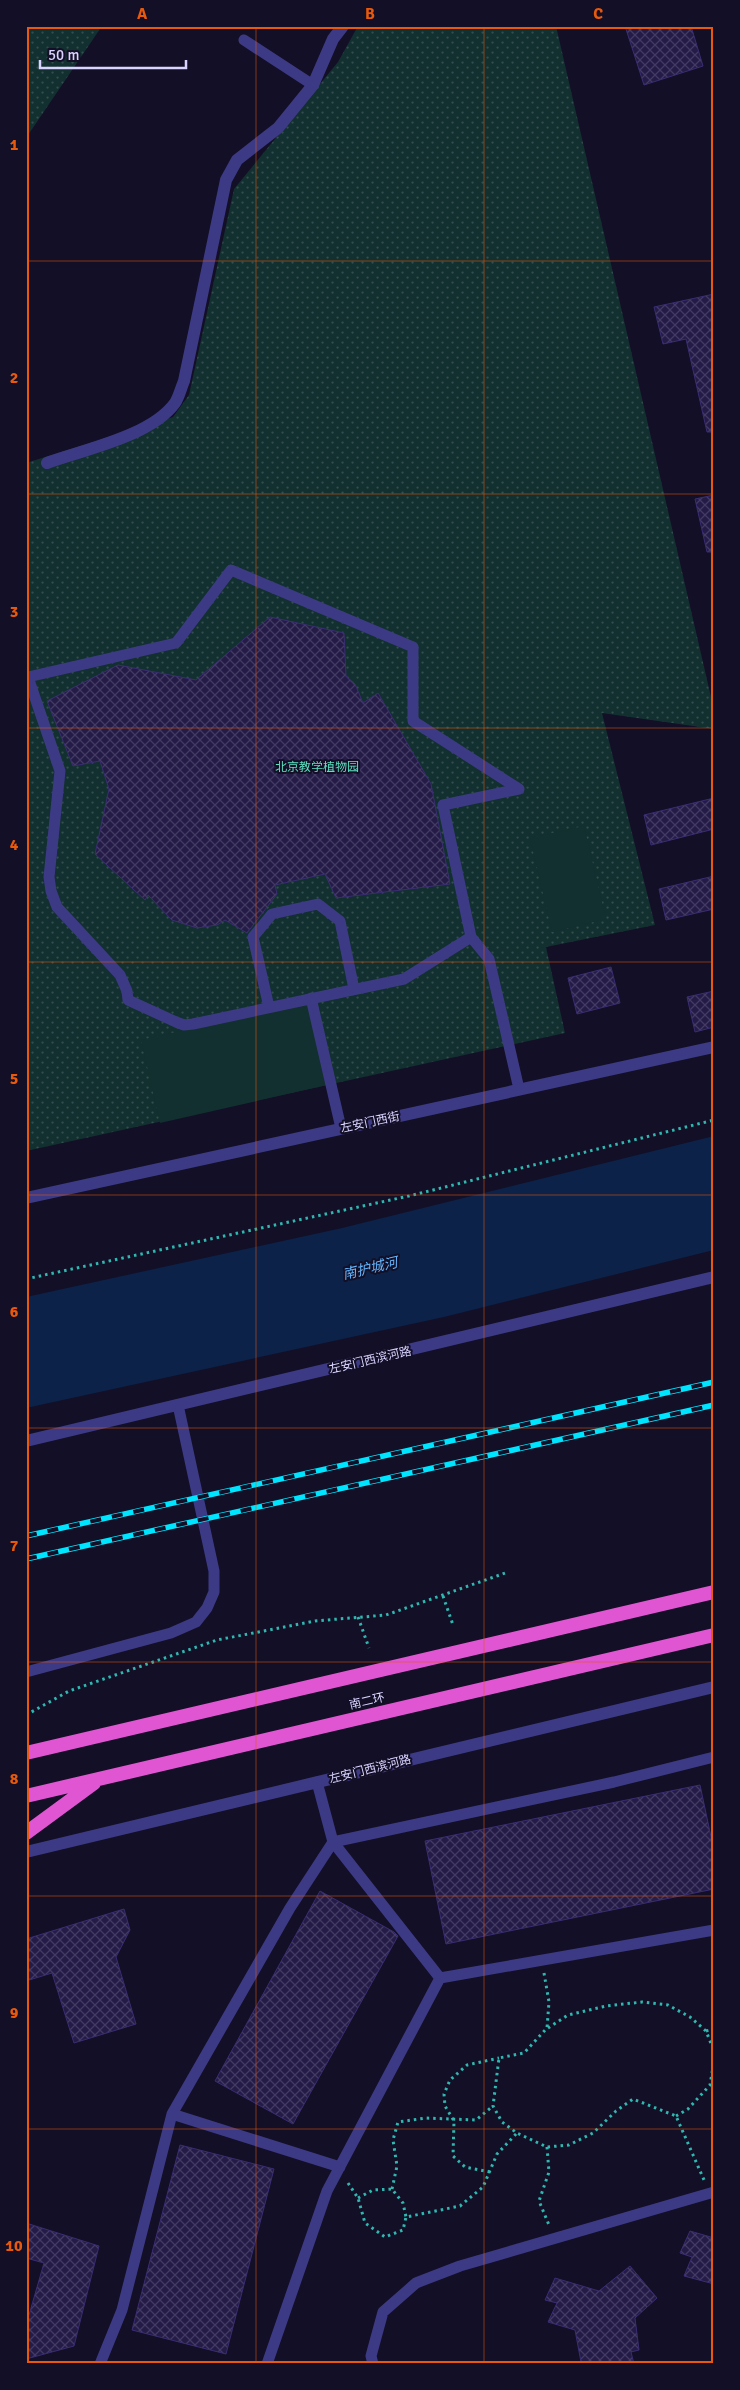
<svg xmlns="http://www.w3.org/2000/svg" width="740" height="2390" font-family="Signika,'Noto Sans SC',sans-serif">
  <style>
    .green { fill: url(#green-dots) }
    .pitch { fill: #12302f }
    .water { fill: #0c2248 }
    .building { fill: url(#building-cross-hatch); stroke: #3b2d73 }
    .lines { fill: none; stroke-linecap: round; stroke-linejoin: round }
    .path { stroke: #2fb8b0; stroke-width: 3; stroke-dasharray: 2.5 4; stroke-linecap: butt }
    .service { stroke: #3d3a85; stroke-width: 11 }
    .minor { stroke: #3d3a85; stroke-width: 12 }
    .tertiary { stroke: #3d3a85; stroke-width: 12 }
    .trunk { stroke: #e055d1; stroke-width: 14 }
    .rail-casing { stroke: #00e5ff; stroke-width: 5.5 }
    .rail { stroke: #130f26; stroke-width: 4; stroke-dasharray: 11; stroke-linecap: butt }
    .grid { fill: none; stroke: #e8590c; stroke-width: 1; stroke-opacity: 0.55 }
    .labels { text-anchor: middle; stroke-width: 4; stroke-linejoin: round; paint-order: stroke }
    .park-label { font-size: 12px; fill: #5fe0c0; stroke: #130f26 }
    .street-label { font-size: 12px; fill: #d9d4ff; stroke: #130f26 }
    .water-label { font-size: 14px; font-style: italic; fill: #62b6ff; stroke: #130f26 }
    .neatline { fill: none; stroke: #e8590c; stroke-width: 2 }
    .grid-label { font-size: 16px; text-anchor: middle; font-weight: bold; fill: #e8590c }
  </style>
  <defs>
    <pattern id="green-dots" width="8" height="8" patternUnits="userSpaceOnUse" patternTransform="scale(1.25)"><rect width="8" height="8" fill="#12302f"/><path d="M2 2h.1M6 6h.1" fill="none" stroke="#344d4e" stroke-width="1.8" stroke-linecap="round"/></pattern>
    <pattern id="building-cross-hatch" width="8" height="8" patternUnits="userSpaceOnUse" patternTransform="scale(1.25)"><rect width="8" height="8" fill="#241b47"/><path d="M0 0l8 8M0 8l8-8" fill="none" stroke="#433b63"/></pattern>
  </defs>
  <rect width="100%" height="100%" fill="#130f26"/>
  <path class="green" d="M 26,26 L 102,26 L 26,138 Z
    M 358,26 L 556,26 L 714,710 L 714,729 L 602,713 L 655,925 L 546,947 L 565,1033 L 26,1151 L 26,463 L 173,417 L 189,395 L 234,189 L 338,62 Z"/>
  <path class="pitch" d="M 584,826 L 606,919 L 552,932 L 530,838 Z
    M 308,1002 L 327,1085 L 160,1123 L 141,1040 Z"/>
  <path class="water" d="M 714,1136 L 714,1250 L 444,1317 L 26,1408 L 26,1297 L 342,1228 Z"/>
  <path class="building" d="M 625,26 L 691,26 L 703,66 L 644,85 Z
    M 714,294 L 714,432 L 707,432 L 686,339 L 663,344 L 654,307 Z
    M 714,495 L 714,552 L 707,552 L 695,499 Z
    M 270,617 L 344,633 L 346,676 L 355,684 L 363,703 L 378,693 L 431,784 L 450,884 L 336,898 L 325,874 L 275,885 L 277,894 L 247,933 L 225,920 L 217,925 L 197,928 L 172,920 L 148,895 L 145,900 L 95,854 L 109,789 L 100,761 L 73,766 L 47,701 L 118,665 L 196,680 Z
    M 714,798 L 714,829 L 651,845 L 644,815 Z
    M 714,876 L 714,909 L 666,920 L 659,889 Z
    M 611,967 L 620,1003 L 577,1014 L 568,978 Z
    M 714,991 L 714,1027 L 695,1032 L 687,997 Z
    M 700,1785 L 714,1851 L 714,1889 L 446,1944 L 425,1841 Z
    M 320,1891 L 394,1932 L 398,1936 L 293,2124 L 215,2081 Z
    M 124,1909 L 130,1930 L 116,1957 L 136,2024 L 74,2043 L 52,1973 L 26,1981 L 26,1939 Z
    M 180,2145 L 274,2169 L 226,2354 L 132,2330 Z
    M 26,2223 L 99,2246 L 74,2346 L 26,2359 L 26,2316 L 29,2315 L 44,2263 L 26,2258 Z
    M 690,2231 L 714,2238 L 714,2284 L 684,2276 L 692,2257 L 680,2253 Z
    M 630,2266 L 657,2298 L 635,2318 L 639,2350 L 631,2352 L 634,2364 L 581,2362 L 575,2330 L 548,2322 L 557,2303 L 545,2300 L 555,2278 L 599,2291 Z"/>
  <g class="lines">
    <path class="path" d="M 26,1279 L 409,1196 L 714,1120
      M 443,1596 L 453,1625
      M 358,1617 L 369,1648
      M 26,1715 L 69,1691 L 217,1640 L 315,1621 L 386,1615 L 508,1572
      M 544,1973 L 549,2002 L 547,2028 L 524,2053 L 499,2058 L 493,2106 L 502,2122 L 517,2133 L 547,2147 L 569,2145 L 593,2133 L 616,2111 L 633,2099 L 676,2116 L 704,2180
      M 548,2028 L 568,2015 L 606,2006 L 642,2002 L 668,2005 L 690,2017 L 706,2031 L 714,2051
      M 706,2031 L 714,2029
      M 676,2116 L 688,2109 L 710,2085 L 714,2061
      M 547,2147 L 549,2172 L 539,2201 L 549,2225
      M 490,2172 L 465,2167 L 453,2156 L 454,2121 L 445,2106 L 444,2094 L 450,2080 L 467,2065 L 499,2058
      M 348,2183 L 358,2198 L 365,2223 L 385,2237 L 403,2230 L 406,2217 L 460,2206 L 483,2187 L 497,2154 L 517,2133
      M 392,2189 L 397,2166 L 393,2140 L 398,2122 L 426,2118 L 476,2120 L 493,2106
      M 358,2198 L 373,2190 L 392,2189 L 403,2203 L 406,2217"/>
    <path class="service" d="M 244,40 L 313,85
      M 231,570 L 413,647 L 413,721 L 519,789 L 443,805 L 471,937 L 404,979 L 193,1024 L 184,1025 L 176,1022 L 128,1000 L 127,991 L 120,975 L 57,907 L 51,891 L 49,877 L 60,771 L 28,677 L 176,643 Z
      M 471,937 L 489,959 L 519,1089
      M 311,998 L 341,1128
      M 269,1007 L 253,937 L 272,914 L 318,904 L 340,921 L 354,989
      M 26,1672 L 171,1633 L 196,1622 L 207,1608 L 214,1592 L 214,1571 L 178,1405
      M 317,1782 L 333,1842 L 614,1782 L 714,1757
      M 172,2114 L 340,2167
      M 100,2364 L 122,2310 L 172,2114 L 290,1908 L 333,1842 L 440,1978
      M 267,2364 L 327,2191 L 440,1978 L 714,1930
      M 373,2364 L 371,2356 L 383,2312 L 416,2283 L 460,2266 L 714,2192"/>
    <path class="minor" d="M 47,463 C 86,449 151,436 175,403 C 179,397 181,388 184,381 L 226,180 L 237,160 L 278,128 L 313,85 L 333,39 L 343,26"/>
    <path class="tertiary" d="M 26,1198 L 714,1047
      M 26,1441 L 714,1277
      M 26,1852 L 714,1687"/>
    <path class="trunk" d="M 26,1753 L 714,1592
      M 26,1796 L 714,1635
      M 26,1833 L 94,1783"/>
    <g class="rail-casing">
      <path id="rail" d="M 26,1536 L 714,1382
        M 26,1559 L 714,1405"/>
    </g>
    <use href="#rail" class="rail"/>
  </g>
  <path class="grid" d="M 256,26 L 256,2364M 484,26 L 484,2364M 26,261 L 714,261M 26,494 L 714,494M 26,728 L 714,728M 26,962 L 714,962M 26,1195 L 714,1195M 26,1428 L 714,1428M 26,1662 L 714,1662M 26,1896 L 714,1896M 26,2129 L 714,2129"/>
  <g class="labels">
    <g class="park-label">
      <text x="317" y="771">北京教学植物园</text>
    </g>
    <g class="street-label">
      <text transform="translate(370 1122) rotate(-12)" y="4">左安门西街</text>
      <text transform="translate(370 1360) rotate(-13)" y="4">左安门西滨河路</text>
      <text transform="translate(367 1701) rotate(-13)" y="4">南二环</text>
      <text transform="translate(370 1769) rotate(-14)" y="4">左安门西滨河路</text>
    </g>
    <g class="water-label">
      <text transform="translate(370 1268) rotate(-13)" y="5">南护城河</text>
    </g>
  </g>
  <rect width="740" height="2390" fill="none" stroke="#130f26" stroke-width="55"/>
  <path d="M40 60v8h146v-8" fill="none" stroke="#d9d4ff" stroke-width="2.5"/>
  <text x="48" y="60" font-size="15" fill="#d9d4ff" stroke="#130f26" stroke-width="4" paint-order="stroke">50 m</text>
  <rect x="28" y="28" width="684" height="2334" class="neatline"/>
  <g class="grid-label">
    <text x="142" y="19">A</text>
    <text x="370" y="19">B</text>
    <text x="598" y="19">C</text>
    <text x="14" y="150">1</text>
    <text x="14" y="383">2</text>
    <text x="14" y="617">3</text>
    <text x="14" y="850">4</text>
    <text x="14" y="1084">5</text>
    <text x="14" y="1317">6</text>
    <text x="14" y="1551">7</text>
    <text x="14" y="1784">8</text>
    <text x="14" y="2018">9</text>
    <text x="14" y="2251">10</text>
  </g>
</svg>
